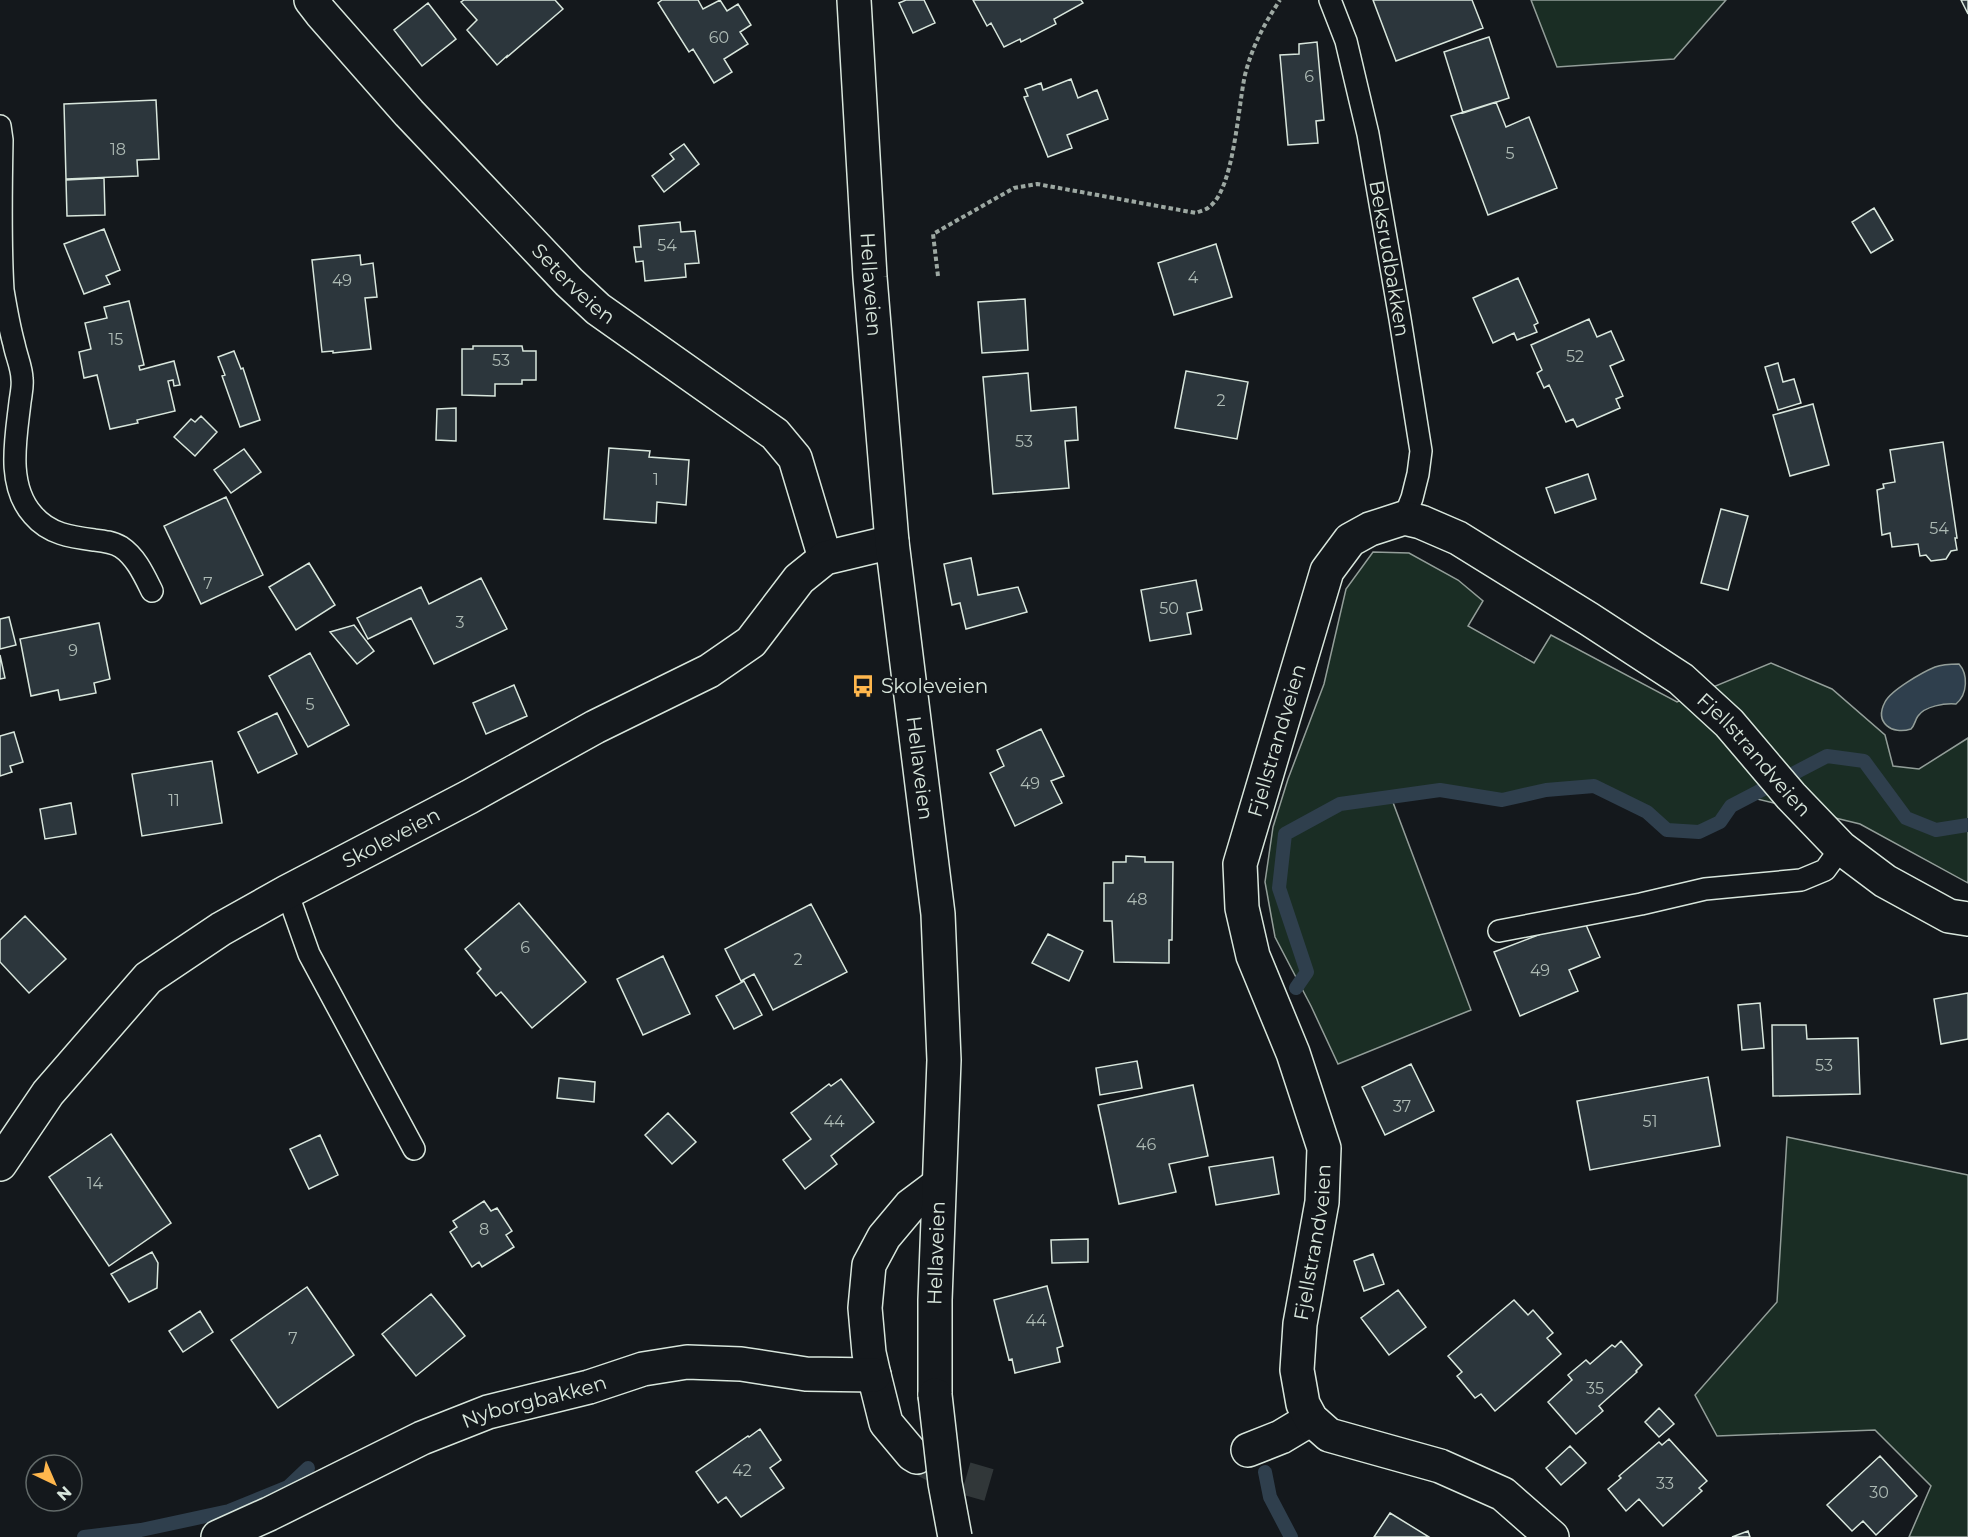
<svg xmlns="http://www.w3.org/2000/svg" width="1968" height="1537" font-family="Montserrat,sans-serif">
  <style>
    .green { fill: #1a2d24; stroke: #939e99; stroke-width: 1.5 }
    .water { fill: #2f3f4d; stroke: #939e99; stroke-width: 1.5 }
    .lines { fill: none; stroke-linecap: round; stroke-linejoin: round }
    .stream { stroke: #2f3f4d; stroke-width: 14 }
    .building { fill: #2c363c; stroke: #d8e6dc; stroke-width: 1.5 }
    .minor-tunnel { stroke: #313739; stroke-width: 33; stroke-dasharray: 33 16; stroke-linecap: butt }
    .service-casing { stroke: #d8e6dc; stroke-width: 24 }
    .minor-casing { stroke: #d8e6dc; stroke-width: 36 }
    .primary-casing { stroke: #d8e6dc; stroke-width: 36 }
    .path { stroke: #9da8a2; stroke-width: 4; stroke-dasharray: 4.5 3; stroke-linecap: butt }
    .service { stroke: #14181c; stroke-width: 21 }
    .minor { stroke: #14181c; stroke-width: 33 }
    .primary { stroke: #14181c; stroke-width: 33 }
    .primary-bridge-casing { stroke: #d8e6dc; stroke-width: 36; stroke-linecap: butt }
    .primary-bridge { stroke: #14181c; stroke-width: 33 }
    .labels { text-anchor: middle; stroke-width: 4.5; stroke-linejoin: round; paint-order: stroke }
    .number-label { font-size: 16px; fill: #adbab4 }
    .street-label { font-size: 20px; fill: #d8e6dc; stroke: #14181c }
    .poi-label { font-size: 20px; fill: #d8e6dc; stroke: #14181c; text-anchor: start }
  </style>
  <rect width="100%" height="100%" fill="#14181c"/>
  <path class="green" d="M 1531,0 L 1726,0 L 1674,59 L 1557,67 Z
    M 1373,552 L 1409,553 L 1458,580 L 1483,601 L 1468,626 L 1534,663 L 1551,635 L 1677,702 L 1771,663 L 1832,689 L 1885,735 L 1893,766 L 1919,769 L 1968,738 L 1968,883 L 1860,824 L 1749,797 L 1731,806 L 1720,822 L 1699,832 L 1667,830 L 1647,812 L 1594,786 L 1546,790 L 1502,800 L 1440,790 L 1391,797 L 1471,1010 L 1338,1064 L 1311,1006 L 1275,937 L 1265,882 L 1273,827 L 1288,779 L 1324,684 L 1346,589 Z
    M 1787,1137 L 1968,1175 L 1968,1537 L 1909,1537 L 1931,1486 L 1875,1430 L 1717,1436 L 1695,1395 L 1777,1302 Z"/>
  <path class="water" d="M 1959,664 C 1968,674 1968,694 1956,704 C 1945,703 1925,706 1918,716 C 1915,720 1915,725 1911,729 C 1892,735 1874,723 1885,702 C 1891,690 1923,672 1935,667 C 1943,664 1951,664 1959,664 Z"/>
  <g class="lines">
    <path class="stream" d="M 1296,988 L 1307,972 L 1279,888 L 1285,834 L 1340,804 L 1440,790 L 1502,800 L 1546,790 L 1594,786 L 1647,812 L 1667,830 L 1699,832 L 1720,822 L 1731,806 L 1827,756 L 1864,761 L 1906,818 L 1936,830 L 1968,825
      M 1265,1472 L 1270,1497 L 1291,1537
      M 84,1537 L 141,1530 L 229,1511 L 288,1487 L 308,1468"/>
  </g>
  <path class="building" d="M 464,0 L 555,0 L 563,9 L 507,57 L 507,56 L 497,65 L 467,30 L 477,20 L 461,2 Z
    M 662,0 L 698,0 L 703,9 L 720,0 L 727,11 L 738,4 L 751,25 L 740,32 L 748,44 L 724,59 L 732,72 L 714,83 L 693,49 L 689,52 L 658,3 Z
    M 906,0 L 924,0 L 935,23 L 913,33 L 899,3 Z
    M 973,0 L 1081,0 L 1083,3 L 1054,19 L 1056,24 L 1021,42 L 1020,39 L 1004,47 L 991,23 L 987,26 Z
    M 1373,0 L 1472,0 L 1483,28 L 1396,61 Z
    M 1961,0 L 1968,0 L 1968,14 Z
    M 428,3 L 456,39 L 422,66 L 394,30 Z
    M 1489,37 L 1509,98 L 1463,113 L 1444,52 Z
    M 1317,42 L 1324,120 L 1316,121 L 1318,143 L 1288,145 L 1280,55 L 1299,54 L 1299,44 Z
    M 1071,79 L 1078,98 L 1097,90 L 1108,119 L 1067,135 L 1072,148 L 1048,157 L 1024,97 L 1028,96 L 1025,89 L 1041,83 L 1043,90 Z
    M 156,100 L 159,159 L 137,160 L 138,176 L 66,179 L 64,104 Z
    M 1496,102 L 1506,127 L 1529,117 L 1557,188 L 1488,215 L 1451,116 Z
    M 684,144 L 699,164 L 664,192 L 652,176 L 674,159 L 670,154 Z
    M 104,178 L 105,215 L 67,216 L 66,180 Z
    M 1874,208 L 1893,240 L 1871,253 L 1852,222 Z
    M 680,222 L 681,232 L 695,231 L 699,263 L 685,264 L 686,277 L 645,281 L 643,261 L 636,262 L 634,247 L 641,247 L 639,226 Z
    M 104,229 L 120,270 L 106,276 L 110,284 L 84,294 L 64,244 Z
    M 1216,244 L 1232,297 L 1174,315 L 1158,263 Z
    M 360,255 L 361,265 L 373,263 L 377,297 L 365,298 L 371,349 L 333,353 L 333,351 L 322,352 L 312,260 Z
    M 1518,278 L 1538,323 L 1534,325 L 1537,332 L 1517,340 L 1514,333 L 1493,343 L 1473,298 Z
    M 1025,299 L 1028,350 L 982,353 L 978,302 Z
    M 129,301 L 144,365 L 139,366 L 140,370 L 174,361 L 180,385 L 174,386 L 173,380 L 168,381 L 175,411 L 137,420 L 138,423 L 110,429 L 97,375 L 84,378 L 79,352 L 91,349 L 85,323 L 107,318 L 104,307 Z
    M 1589,319 L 1597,337 L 1611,331 L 1624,360 L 1610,366 L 1623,396 L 1616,399 L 1620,408 L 1577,427 L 1573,419 L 1566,422 L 1549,385 L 1544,388 L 1537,373 L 1542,370 L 1531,345 Z
    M 473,346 L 522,346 L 523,351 L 536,351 L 536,380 L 522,380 L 522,384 L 495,384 L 495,396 L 462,395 L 462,349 L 473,349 Z
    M 234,351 L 241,369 L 243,368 L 260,420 L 240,427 L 222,376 L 225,375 L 218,357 Z
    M 1778,363 L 1783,382 L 1794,379 L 1801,403 L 1778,410 L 1765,367 Z
    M 1186,371 L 1248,382 L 1237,439 L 1175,428 Z
    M 1028,373 L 1031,411 L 1076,407 L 1078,440 L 1065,441 L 1069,488 L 993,494 L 983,377 Z
    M 1813,404 L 1829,465 L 1790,476 L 1773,415 Z
    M 456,408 L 456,441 L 436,440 L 437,409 Z
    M 201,416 L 217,432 L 195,456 L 174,437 L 191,419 L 195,422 Z
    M 1943,442 L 1957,538 L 1955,538 L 1957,550 L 1951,551 L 1946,559 L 1931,561 L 1926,555 L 1920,556 L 1918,544 L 1892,547 L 1890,533 L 1882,535 L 1877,490 L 1884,488 L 1883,484 L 1895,482 L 1890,450 Z
    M 609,448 L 650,451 L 649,457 L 689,460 L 686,505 L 657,502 L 656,523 L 604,519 Z
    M 244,449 L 261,472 L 231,493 L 214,470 Z
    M 1588,474 L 1596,499 L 1555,513 L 1546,488 Z
    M 226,497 L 263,575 L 201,604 L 164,526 Z
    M 1721,509 L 1748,516 L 1728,590 L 1701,583 Z
    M 971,558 L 978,595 L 1018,587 L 1027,612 L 966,629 L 960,603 L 952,605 L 944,564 Z
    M 309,563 L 335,605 L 296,630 L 269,587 Z
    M 481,578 L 507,629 L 434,664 L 411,618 L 368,639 L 357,618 L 421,587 L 429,604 Z
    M 1196,580 L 1202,610 L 1187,613 L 1191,634 L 1150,641 L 1141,590 Z
    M 9,617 L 16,645 L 0,649 L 0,619 Z
    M 99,623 L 110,679 L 94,683 L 96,693 L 60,700 L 58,690 L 31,696 L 20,639 Z
    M 354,625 L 374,651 L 357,664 L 330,632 Z
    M 310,653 L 349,725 L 308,747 L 269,676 Z
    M 0,655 L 5,678 L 0,679 Z
    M 514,685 L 527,716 L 486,734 L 473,703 Z
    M 277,713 L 297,754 L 258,773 L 238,732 Z
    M 1041,729 L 1064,776 L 1051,781 L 1062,803 L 1015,826 L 990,773 L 1004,766 L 997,750 Z
    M 14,732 L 23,762 L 10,766 L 12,772 L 0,776 L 0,736 Z
    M 212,761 L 222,823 L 142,836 L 132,774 Z
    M 71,803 L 76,834 L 45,839 L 40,809 Z
    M 1126,856 L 1145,857 L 1145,862 L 1173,862 L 1172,940 L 1169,940 L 1169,963 L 1114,962 L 1112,921 L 1104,921 L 1104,883 L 1113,883 L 1113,862 L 1126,862 Z
    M 519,903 L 586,982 L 532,1028 L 501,992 L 496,996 L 477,973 L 481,969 L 465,949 Z
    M 811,904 L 847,972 L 773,1010 L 754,974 L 741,981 L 725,949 Z
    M 25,916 L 66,959 L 29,993 L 0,962 L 0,940 Z
    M 1583,918 L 1600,957 L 1569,970 L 1578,991 L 1520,1016 L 1494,952 Z
    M 1048,934 L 1083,951 L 1069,981 L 1032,963 Z
    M 663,956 L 690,1014 L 643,1035 L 617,979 Z
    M 744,981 L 762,1015 L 734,1029 L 716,996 Z
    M 1968,993 L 1968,1039 L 1941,1044 L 1934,999 Z
    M 1760,1003 L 1764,1048 L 1742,1050 L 1738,1005 Z
    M 1772,1025 L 1806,1025 L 1807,1039 L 1858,1038 L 1860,1094 L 1773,1096 Z
    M 1137,1061 L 1142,1088 L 1100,1095 L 1096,1068 Z
    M 1411,1064 L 1434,1111 L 1385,1135 L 1362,1087 Z
    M 1708,1077 L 1720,1146 L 1590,1170 L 1577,1101 Z
    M 559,1078 L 595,1082 L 594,1102 L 557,1098 Z
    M 841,1079 L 874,1122 L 831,1156 L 837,1164 L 805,1189 L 783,1160 L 811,1139 L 791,1113 L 829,1084 L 831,1086 Z
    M 1193,1085 L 1208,1156 L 1169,1164 L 1176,1192 L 1119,1204 L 1098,1105 Z
    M 668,1113 L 696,1142 L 672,1164 L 645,1135 Z
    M 111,1134 L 171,1223 L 109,1266 L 49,1177 Z
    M 320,1135 L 338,1175 L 309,1189 L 290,1149 Z
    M 1273,1157 L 1279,1194 L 1216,1205 L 1209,1167 Z
    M 484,1201 L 491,1211 L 497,1208 L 512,1231 L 506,1235 L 514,1247 L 482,1267 L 479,1262 L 472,1267 L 450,1232 L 457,1227 L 453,1221 Z
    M 1088,1239 L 1088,1262 L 1052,1263 L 1051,1240 Z
    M 152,1252 L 158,1263 L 157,1288 L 129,1302 L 111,1274 Z
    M 1373,1254 L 1384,1284 L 1364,1291 L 1354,1261 Z
    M 1047,1286 L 1063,1346 L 1057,1348 L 1060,1362 L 1015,1373 L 1012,1359 L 1009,1360 L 994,1300 Z
    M 307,1287 L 354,1355 L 278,1408 L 231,1340 Z
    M 1398,1290 L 1426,1327 L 1389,1355 L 1361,1318 Z
    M 431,1294 L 465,1336 L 416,1376 L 382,1334 Z
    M 1514,1300 L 1528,1315 L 1533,1310 L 1553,1333 L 1547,1338 L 1561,1354 L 1495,1411 L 1481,1394 L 1475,1398 L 1457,1376 L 1462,1372 L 1448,1356 Z
    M 200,1311 L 213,1332 L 183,1352 L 169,1331 Z
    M 1621,1341 L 1642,1365 L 1636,1371 L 1637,1372 L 1599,1406 L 1603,1411 L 1576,1434 L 1548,1402 L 1572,1380 L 1568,1375 L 1586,1360 L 1590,1364 L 1612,1345 L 1615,1347 Z
    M 1659,1408 L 1674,1424 L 1659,1437 L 1645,1422 Z
    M 760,1429 L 781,1460 L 770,1468 L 784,1488 L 741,1517 L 726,1497 L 718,1503 L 696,1472 L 748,1436 L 749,1437 Z
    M 1669,1439 L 1707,1481 L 1699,1488 L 1702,1491 L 1663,1526 L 1639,1499 L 1626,1511 L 1608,1489 L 1621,1478 L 1619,1476 L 1659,1442 L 1662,1445 Z
    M 1570,1446 L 1586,1463 L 1561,1485 L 1546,1468 Z
    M 1880,1456 L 1917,1496 L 1876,1535 L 1863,1521 L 1852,1531 L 1827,1505 Z
    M 1390,1513 L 1429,1537 L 1374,1537 Z
    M 1748,1531 L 1750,1537 L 1732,1537 Z"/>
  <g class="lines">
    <path class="minor-tunnel" d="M 921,1459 L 951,1474 L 989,1485"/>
    <g class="service-casing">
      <g id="service">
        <path id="s1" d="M 1330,0 L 1346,41 L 1368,134 L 1400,319 L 1421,451 L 1418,474 L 1412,498 L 1404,518"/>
        <path d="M 0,126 L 2,140 C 1,189 0,241 3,290 C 6,308 9,326 14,344 C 16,355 22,368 22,379 C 23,386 21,394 20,402 C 16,438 6,485 33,515 C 49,534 71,537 94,540 C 103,541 113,542 121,547 C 136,557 144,575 152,591"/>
        <path d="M 287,892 L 309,954 L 414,1149"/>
        <path d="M 1499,931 L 1641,904 L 1705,889 L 1801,880 L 1825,870 L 1841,848"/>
      </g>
    </g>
    <g class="minor-casing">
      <g id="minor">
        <path id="s2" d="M 311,0 L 321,13 L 409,113 L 569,282 L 598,309 L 775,434 L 795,458 L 825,558"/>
        <path id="s3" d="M 0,1164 L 48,1093 L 148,978 L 221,929 L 287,892 L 469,797 L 595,727 L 709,671 L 751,642 L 799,579 L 825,558 L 892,542"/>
        <path d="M 1248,1450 L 1281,1437 L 1311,1419"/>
        <path d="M 917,1457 L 912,1454 L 886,1423 L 874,1375 L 869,1353 L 865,1308 L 869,1265 L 884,1237 L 910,1206 L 938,1185"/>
        <path id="s4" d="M 218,1537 L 269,1514 L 422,1438 L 488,1412 L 589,1387 L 643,1369 L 687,1362 L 741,1364 L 806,1374 L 874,1375"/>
        <path id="s5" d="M 1552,1537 L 1503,1494 L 1440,1466 L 1329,1435 L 1311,1419 L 1303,1404 L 1297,1370 L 1300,1324 L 1322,1202 L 1324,1148 L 1293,1053 L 1253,956 L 1242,908 L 1240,864 L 1327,571 L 1350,540 L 1370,529 L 1404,518 L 1421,522 L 1458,538 L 1589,619 L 1681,679 L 1729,723 L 1791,796 L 1841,848 L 1885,881 L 1949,916 L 1968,919"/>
      </g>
    </g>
    <g class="primary-casing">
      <g id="primary">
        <path id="s6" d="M 854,0 L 870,277 L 892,542 L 938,914 L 944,1060 L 935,1300 L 935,1395"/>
      </g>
    </g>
    <path class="path" d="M 938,276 L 933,234 L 1014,188 L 1037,184 L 1196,213 C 1200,211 1206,210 1209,207 C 1234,190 1238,106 1245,75 C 1252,47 1264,24 1280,0"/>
    <use href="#service" class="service"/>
    <use href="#minor" class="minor"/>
    <use href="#primary" class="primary"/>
    <g class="primary-bridge-casing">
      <path id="primary-bridge" d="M 935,1395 L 945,1483 L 955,1537"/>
    </g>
    <use href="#primary-bridge" class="primary-bridge"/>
  </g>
  <defs>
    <g id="bus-bare" transform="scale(1.8)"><path d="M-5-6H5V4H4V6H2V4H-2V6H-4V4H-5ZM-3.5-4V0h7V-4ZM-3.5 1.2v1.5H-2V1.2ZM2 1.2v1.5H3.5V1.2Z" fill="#ffb74d" stroke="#14181c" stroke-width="2.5" paint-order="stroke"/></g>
  </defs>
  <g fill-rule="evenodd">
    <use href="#bus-bare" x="863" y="686"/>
  </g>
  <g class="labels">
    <g class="number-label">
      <text x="719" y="43">60</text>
      <text x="1309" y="82">6</text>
      <text x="118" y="155">18</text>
      <text x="1510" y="159">5</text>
      <text x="667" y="251">54</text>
      <text x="1193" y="283">4</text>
      <text x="342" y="286">49</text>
      <text x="116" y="345">15</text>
      <text x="1575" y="362">52</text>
      <text x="501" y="366">53</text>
      <text x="1221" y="406">2</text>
      <text x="1024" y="447">53</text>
      <text x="656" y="485">1</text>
      <text x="1939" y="534">54</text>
      <text x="208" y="589">7</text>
      <text x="1169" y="614">50</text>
      <text x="460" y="628">3</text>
      <text x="73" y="656">9</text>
      <text x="310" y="710">5</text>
      <text x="1030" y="789">49</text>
      <text x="174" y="806">11</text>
      <text x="1137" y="905">48</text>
      <text x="525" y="953">6</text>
      <text x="798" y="965">2</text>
      <text x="1540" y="976">49</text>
      <text x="1824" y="1071">53</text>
      <text x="1402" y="1112">37</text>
      <text x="834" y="1127">44</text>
      <text x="1650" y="1127">51</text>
      <text x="1146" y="1150">46</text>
      <text x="95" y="1189">14</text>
      <text x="484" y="1235">8</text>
      <text x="1036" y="1326">44</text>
      <text x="293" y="1344">7</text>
      <text x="1595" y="1394">35</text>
      <text x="742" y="1476">42</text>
      <text x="1665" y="1489">33</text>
      <text x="1879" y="1498">30</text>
    </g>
    <g class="street-label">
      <text dy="7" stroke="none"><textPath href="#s1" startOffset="266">Beksrudbakken</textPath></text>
      <text dy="7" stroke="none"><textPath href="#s2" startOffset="387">Seterveien</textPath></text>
      <text dy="7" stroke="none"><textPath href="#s6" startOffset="285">Hellaveien</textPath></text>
      <text dy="7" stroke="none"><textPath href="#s5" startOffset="976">Fjellstrandveien</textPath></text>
      <text dy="7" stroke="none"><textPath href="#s5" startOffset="1677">Fjellstrandveien</textPath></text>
      <text dy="7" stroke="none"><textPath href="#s6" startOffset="771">Hellaveien</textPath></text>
      <text dy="7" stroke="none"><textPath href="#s3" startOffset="519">Skoleveien</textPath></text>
      <text dy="7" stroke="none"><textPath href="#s5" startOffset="454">Fjellstrandveien</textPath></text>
      <text transform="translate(936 1253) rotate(-88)" y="7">Hellaveien</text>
      <text dy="7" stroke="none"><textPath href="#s4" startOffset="345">Nyborgbakken</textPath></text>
    </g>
    <g class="poi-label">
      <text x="881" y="693">Skoleveien</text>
    </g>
  </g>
  <g transform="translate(54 1483) rotate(136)"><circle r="28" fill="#14181c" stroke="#626a69" stroke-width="1.5"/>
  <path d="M0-4.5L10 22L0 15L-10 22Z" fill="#ffb74d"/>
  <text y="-9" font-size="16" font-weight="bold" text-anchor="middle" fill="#d8e6dc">N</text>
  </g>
</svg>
